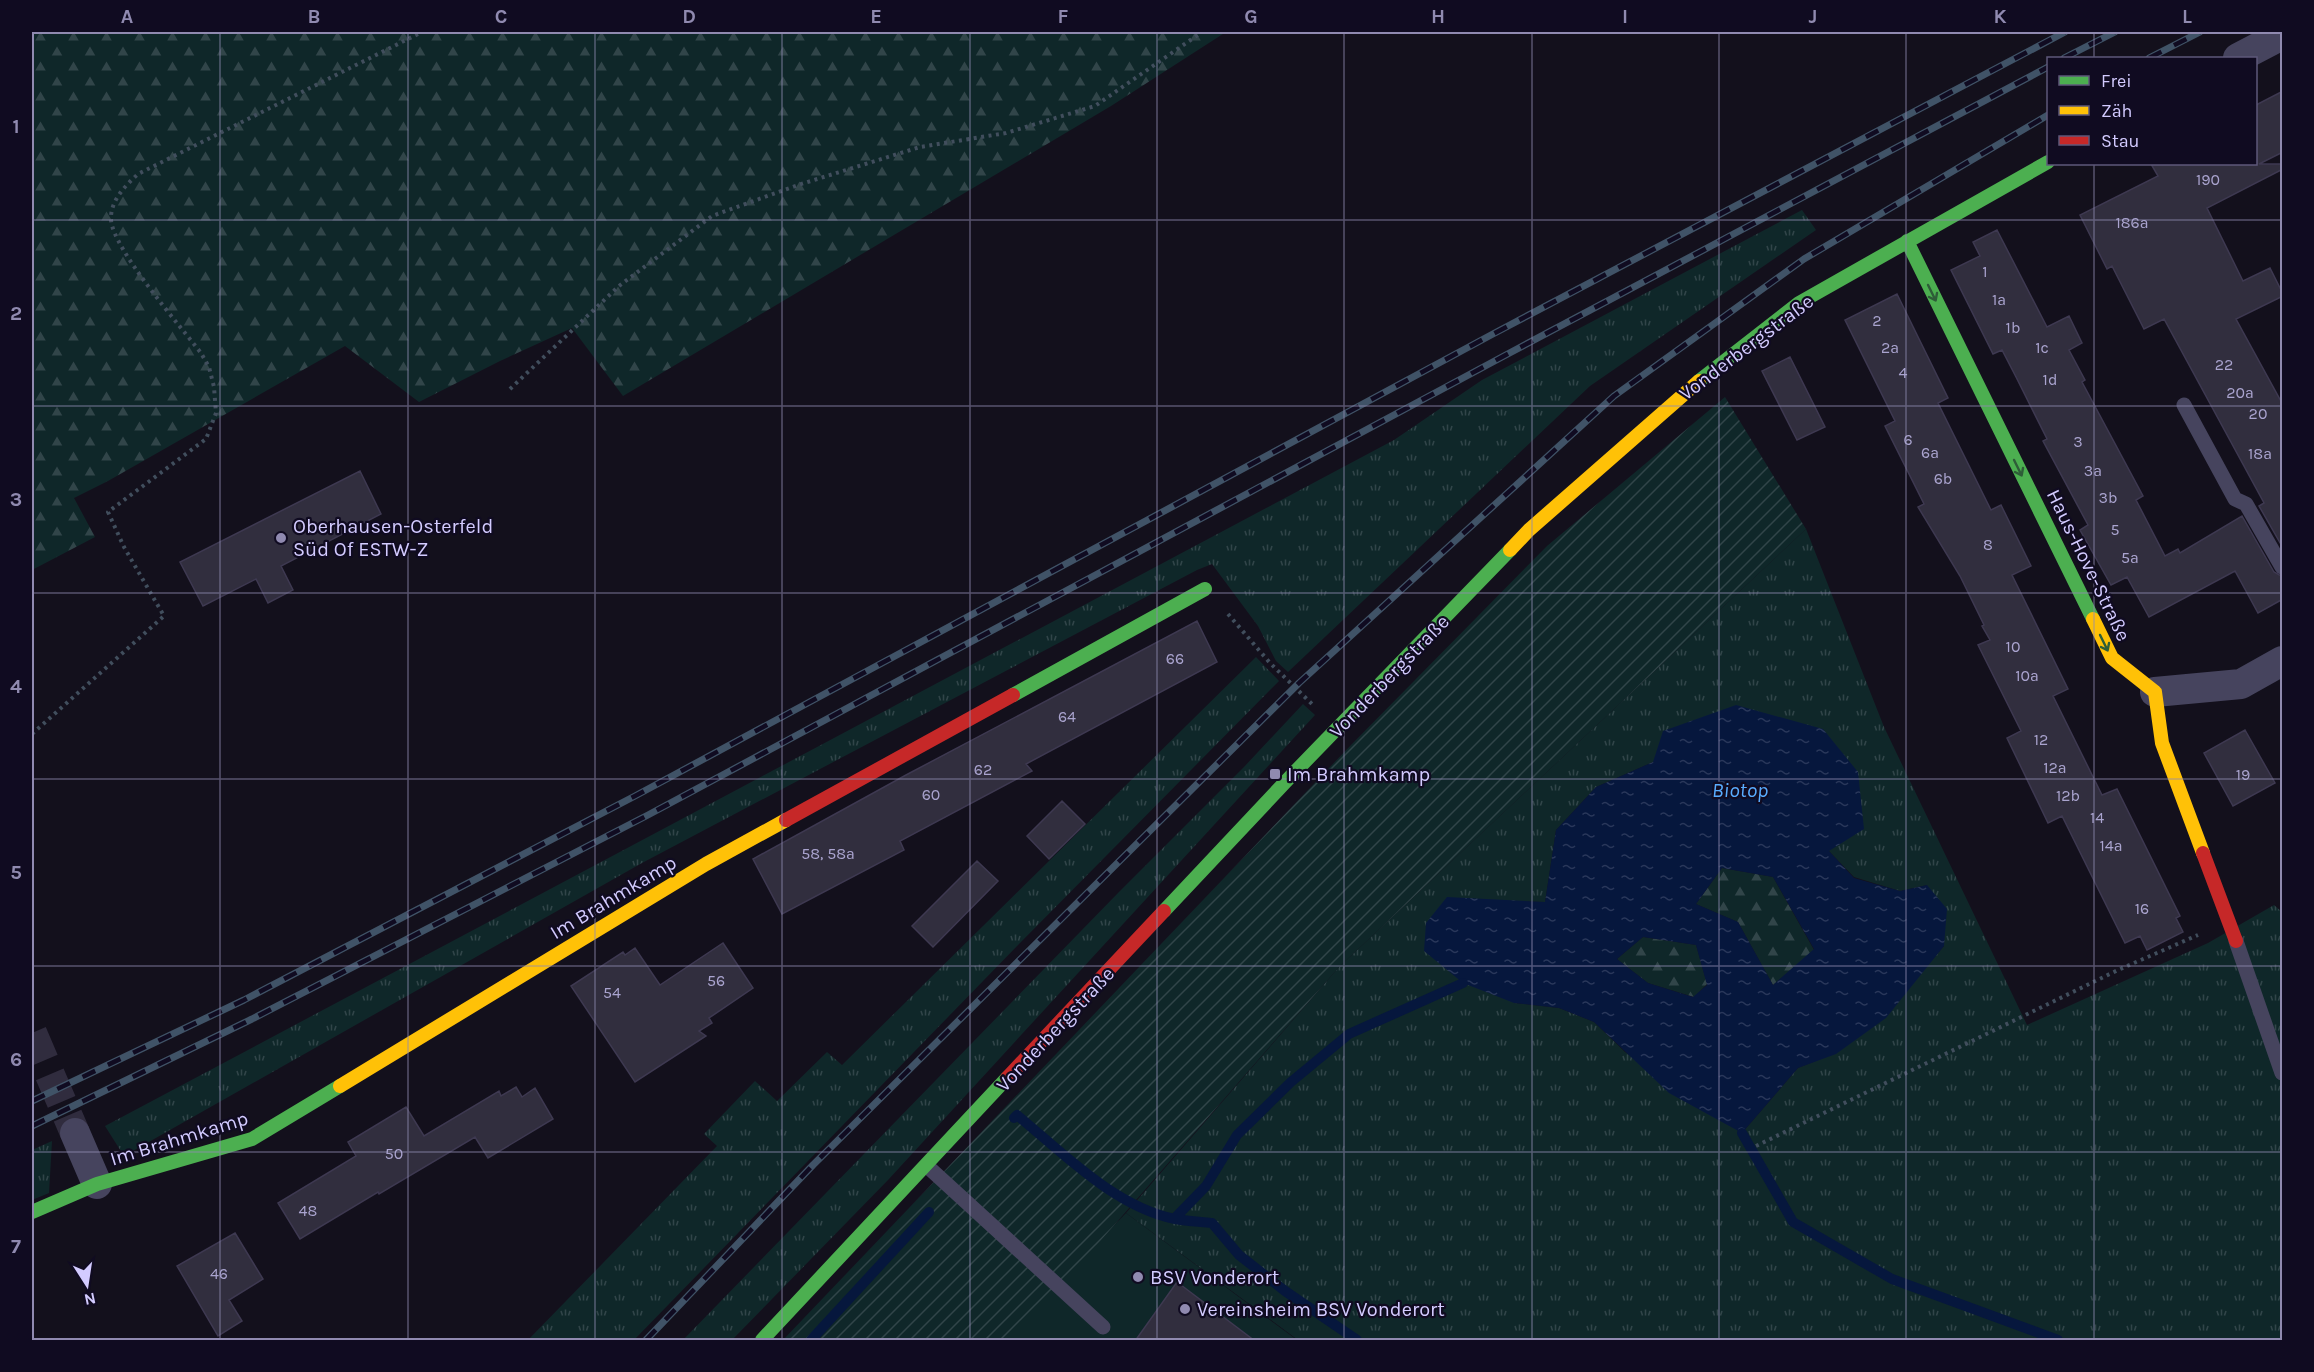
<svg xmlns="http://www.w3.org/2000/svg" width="2314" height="1372" font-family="Karla,sans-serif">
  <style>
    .grass { fill: url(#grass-tufts); fill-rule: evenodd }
    .forest { fill: url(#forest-firs) }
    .park { fill: #0f2729 }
    .garden { fill: url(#garden-furrows) }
    .water { fill: url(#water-ripples); fill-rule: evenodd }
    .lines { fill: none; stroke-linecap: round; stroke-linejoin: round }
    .stream { stroke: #06173d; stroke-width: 10 }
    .building { fill: #312e3e; stroke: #3e3951; stroke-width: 1.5 }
    .street-tunnel { stroke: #302c3e; stroke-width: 30; stroke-dasharray: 30 15; stroke-linecap: butt }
    .path { stroke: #414e5d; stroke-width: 4; stroke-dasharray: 3 4.5; stroke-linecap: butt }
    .lane { stroke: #46445e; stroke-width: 15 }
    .street { stroke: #46445e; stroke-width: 30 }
    .fast { stroke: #4caf50; stroke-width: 14 }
    .slow { stroke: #ffc107; stroke-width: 14 }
    .jam { stroke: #c62828; stroke-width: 14 }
    .rail-casing { stroke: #405367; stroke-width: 7 }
    .rail { stroke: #100b21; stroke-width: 4.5; stroke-dasharray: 14; stroke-linecap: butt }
    .oneway { stroke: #2e5d38 }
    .grid { fill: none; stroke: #908ab0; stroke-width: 1.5; stroke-opacity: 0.55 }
    .poi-dot { fill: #908ab0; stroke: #100b21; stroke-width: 2 }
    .labels { text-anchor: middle; stroke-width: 4.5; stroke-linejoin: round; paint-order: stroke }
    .number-label { font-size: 16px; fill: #aaa4cf }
    .street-label { font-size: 20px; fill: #d3cbff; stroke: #100b21 }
    .poi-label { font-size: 20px; fill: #d3cbff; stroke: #100b21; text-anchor: start }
    .water-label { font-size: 21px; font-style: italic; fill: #59acff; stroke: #100b21 }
    .neatline { fill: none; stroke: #908ab0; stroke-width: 2 }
    .grid-label { font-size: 20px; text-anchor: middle; font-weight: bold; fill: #908ab0 }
  </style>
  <defs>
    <pattern id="grass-tufts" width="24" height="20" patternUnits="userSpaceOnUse" patternTransform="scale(1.5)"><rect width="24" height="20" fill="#0f2729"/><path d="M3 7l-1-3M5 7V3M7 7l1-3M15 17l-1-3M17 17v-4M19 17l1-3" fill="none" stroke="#314549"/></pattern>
    <pattern id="forest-firs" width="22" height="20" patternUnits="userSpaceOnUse" patternTransform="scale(1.5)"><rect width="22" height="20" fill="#0f2729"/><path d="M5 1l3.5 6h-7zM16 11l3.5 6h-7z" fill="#314549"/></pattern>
    <pattern id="garden-furrows" width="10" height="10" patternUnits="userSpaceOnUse" patternTransform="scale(1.5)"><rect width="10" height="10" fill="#0f2729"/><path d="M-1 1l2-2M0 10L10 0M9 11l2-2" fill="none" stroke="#314549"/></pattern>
    <pattern id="water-ripples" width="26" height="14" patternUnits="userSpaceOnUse" patternTransform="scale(1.5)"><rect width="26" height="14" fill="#06173d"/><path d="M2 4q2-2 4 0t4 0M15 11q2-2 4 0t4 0" fill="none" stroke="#29375a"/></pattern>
  </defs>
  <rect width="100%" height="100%" fill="#13101c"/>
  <path class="grass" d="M 1802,210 L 1816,230 L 1590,386 L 1288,672 L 1276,661 L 1258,626 L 1212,564 L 1197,570 L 642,863 L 124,1156 L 105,1126 L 1394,440 L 1482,380 Z
    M 1806,529 L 1884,727 L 2027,1025 L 2208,943 L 2274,905 L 2282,912 L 2282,1340 L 1298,1340 L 1126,1213 L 1339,967 ZM 1653,762 L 1829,851 L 1854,877 L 1900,891 L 1927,885 L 1944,946 L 1918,977 L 1836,1053 L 1798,1068 L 1742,1133 L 1625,1052 L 1594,1022 L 1559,1008 L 1514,1003 L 1502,901 L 1545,902 L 1556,830 L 1596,787 Z
    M 1256,657 L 1279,681 L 1019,944 L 634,1340 L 528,1340 L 717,1146 L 704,1134 L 755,1081 L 777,1101 L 827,1052 L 842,1065 Z
    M 1303,704 L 1315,715 L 888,1180 L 732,1340 L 683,1340 L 1118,893 L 1244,767 Z
    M 52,1141 L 49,1193 L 32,1200 L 32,1150 Z"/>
  <path class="forest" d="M 32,32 L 1226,32 L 1111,106 L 623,396 L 572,328 L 500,361 L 419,402 L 345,346 L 108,481 L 74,498 L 95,537 L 32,570 Z
    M 1722,868 L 1773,877 L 1814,950 L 1773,985 L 1738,922 L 1696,904 Z
    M 1643,937 L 1696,945 L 1707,984 L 1694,997 L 1648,983 L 1617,959 Z"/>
  <path class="park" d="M 1126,1213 L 1297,1340 L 1002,1340 Z"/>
  <path class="garden" d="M 1725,397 L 1806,529 L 1339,967 L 1062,1285 L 1007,1340 L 783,1340 L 1351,745 L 1547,546 Z"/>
  <path class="water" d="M 1736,705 L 1823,729 L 1858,772 L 1864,829 L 1829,851 L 1854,878 L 1900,891 L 1927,885 L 1947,909 L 1944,946 L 1886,1018 L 1836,1054 L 1798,1068 L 1742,1133 L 1669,1093 L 1594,1022 L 1559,1008 L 1514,1003 L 1463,983 L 1424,951 L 1426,923 L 1447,897 L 1545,902 L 1556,830 L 1596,787 L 1653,762 L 1663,731 ZM 1722,868 L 1773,877 L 1814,949 L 1773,985 L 1738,922 L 1696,904 ZM 1643,937 L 1696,945 L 1707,985 L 1693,997 L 1648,983 L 1617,959 Z"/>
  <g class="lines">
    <path class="stream" d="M 1014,1118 L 1017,1115 C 1063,1153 1115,1207 1175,1219 C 1187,1221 1200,1222 1212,1223 L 1239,1255 L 1285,1291 L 1357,1340
      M 1742,1133 L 1793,1222 L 1892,1279 L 2058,1340
      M 1174,1219 L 1206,1186 L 1237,1135 L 1291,1082 L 1349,1034 L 1463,983
      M 811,1340 L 929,1212"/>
  </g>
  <path class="building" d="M 2283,91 L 2283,152 L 2259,164 L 2283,164 L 2283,169 L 2207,208 L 2243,281 L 2270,268 L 2283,294 L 2283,296 L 2236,319 L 2283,405 L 2283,548 L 2259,506 L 2264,503 L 2164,319 L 2144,329 L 2112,266 L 2107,269 L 2080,215 L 2158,176 L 2151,164 L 2256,164 L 2256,105 Z
    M 1997,230 L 2047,327 L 2069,316 L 2082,343 L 2069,350 L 2085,380 L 2082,382 L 2143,496 L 2136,500 L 2165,556 L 2178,549 L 2180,553 L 2242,516 L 2274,572 L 2283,577 L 2283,599 L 2258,613 L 2235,571 L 2149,617 L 2127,577 L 2111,585 L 2080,530 L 2088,525 L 2043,441 L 2047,439 L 2016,377 L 2002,350 L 1993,354 L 1951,270 L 1980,256 L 1973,242 Z
    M 1897,294 L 1948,398 L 1938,403 L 1991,510 L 2001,505 L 2031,566 L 2012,575 L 2068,689 L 2053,696 L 2102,795 L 2117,789 L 2180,916 L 2176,918 L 2183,932 L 2147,950 L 2140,936 L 2125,943 L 2062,816 L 2048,823 L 2007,738 L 2021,731 L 1978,645 L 1990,640 L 1982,626 L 1984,625 L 1960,576 L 1918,507 L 1924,504 L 1885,426 L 1895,421 L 1845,320 Z
    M 1790,357 L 1825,427 L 1797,440 L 1762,371 Z
    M 360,471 L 381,514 L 281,566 L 293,590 L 268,603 L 256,579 L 203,606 L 180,562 Z
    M 1197,621 L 1217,662 L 1026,764 L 1032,771 L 900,841 L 904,850 L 782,914 L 753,859 L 906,775 Z
    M 2245,730 L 2275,783 L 2233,806 L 2204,753 Z
    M 1062,801 L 1085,824 L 1049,859 L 1027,836 Z
    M 977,861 L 998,881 L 933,947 L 912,926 Z
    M 723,943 L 753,988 L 709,1018 L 712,1023 L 699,1031 L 706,1036 L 635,1082 L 571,986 L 623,952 L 625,955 L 635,948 L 660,985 Z
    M 516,1087 L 522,1097 L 535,1088 L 553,1119 L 488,1158 L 475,1137 L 379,1194 L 378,1192 L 300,1239 L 278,1203 L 356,1156 L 348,1142 L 406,1107 L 424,1136 L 499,1091 L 501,1096 Z
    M 235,1233 L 263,1279 L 229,1300 L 242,1321 L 218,1336 L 177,1266 Z
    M 1177,1282 L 1255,1341 L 1135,1341 Z"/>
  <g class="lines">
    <path class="street-tunnel" d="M 32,1033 L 75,1133"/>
    <path class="path" d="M 510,389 L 619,286 L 712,216 L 798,185 L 920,147 L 1006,133 L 1095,106 L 1202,32
      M 1228,614 L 1270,663 L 1313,705
      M 32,734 L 164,616 L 124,547 L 108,512 L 206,439 L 216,413 L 214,387 L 209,367 L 201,353 C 181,327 113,249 111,220 C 110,201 125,186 138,174 L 422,32
      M 1756,1146 L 2118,970 L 2198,935"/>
    <path class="lane" d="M 2184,405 L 2235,499 L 2246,504 L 2282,567
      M 2236,941 L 2282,1073
      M 927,1166 L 1103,1327"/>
    <path class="street" d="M 2238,58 L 2282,35
      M 2155,692 L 2241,684 L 2282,661
      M 75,1133 L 97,1184"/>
    <path class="fast" d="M 1907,241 L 2093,619
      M 1699,381 L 1799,303 L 2048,162
      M 1013,695 L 1205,589
      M 1164,911 L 1291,776 L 1510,550
      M 32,1212 L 97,1184 L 252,1139 L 340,1086
      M 762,1340 L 1007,1078"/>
    <path class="slow" d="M 1510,550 L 1529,530 L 1699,381
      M 2093,619 L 2112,658 L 2155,692 L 2162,743 L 2203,853
      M 340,1086 L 706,864 L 786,820"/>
    <path class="jam" d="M 786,820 L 1013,695
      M 2203,853 L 2236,941
      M 1007,1078 L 1164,911"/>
    <g class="rail-casing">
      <path id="rail" d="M 2064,58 L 2115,32
        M 2149,58 L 2200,32
        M 32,1101 L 244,1000 L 635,796 L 1491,335 L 2065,32
        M 32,1126 L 252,1019 L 648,815 L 1502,357 L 2048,67
        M 646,1340 L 813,1165 L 1299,683 L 1614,396 L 1804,259 L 2048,115"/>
    </g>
    <use href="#rail" class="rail"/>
  </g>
  <defs><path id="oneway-shaft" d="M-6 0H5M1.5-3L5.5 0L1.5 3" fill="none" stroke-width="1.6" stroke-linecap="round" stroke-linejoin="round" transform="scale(1.5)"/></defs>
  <g class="oneway">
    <use href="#oneway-shaft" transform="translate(1932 293) rotate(64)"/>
    <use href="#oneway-shaft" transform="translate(2018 468) rotate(64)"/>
    <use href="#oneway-shaft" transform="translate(2104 643) rotate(64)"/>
  </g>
  <path class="grid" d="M 220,32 L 220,1340M 408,32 L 408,1340M 595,32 L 595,1340M 782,32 L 782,1340M 970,32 L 970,1340M 1157,32 L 1157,1340M 1344,32 L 1344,1340M 1532,32 L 1532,1340M 1719,32 L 1719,1340M 1906,32 L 1906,1340M 2094,32 L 2094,58M 2094,164 L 2094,1340M 32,220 L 2282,220M 32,406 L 2282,406M 32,593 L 2282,593M 32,779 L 2282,779M 32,966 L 2282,966M 32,1152 L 2282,1152"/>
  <g class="poi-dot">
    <circle cx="281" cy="538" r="6"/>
    <rect x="1269" y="768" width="12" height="12" rx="3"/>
    <circle cx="1138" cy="1277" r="6"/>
    <circle cx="1185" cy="1309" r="6"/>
  </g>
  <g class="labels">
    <g class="number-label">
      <text x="2208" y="185">190</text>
      <text x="2132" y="228">186a</text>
      <text x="1985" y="277">1</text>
      <text x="1999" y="305">1a</text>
      <text x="1877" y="326">2</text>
      <text x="2013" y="333">1b</text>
      <text x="1890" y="353">2a</text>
      <text x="2042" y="353">1c</text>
      <text x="2224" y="370">22</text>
      <text x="1903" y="378">4</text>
      <text x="2050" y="385">1d</text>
      <text x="2240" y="398">20a</text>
      <text x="2258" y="419">20</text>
      <text x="1908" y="445">6</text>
      <text x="2078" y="447">3</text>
      <text x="1930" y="458">6a</text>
      <text x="2260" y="459">18a</text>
      <text x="2093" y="476">3a</text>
      <text x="1943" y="484">6b</text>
      <text x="2108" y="503">3b</text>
      <text x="2115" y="535">5</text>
      <text x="1988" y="550">8</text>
      <text x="2130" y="563">5a</text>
      <text x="2013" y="652">10</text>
      <text x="1175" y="664">66</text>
      <text x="2027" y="681">10a</text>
      <text x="1067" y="722">64</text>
      <text x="2041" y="745">12</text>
      <text x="2055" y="773">12a</text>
      <text x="983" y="775">62</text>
      <text x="2243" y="780">19</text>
      <text x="931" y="800">60</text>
      <text x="2068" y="801">12b</text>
      <text x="2097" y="823">14</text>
      <text x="2111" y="851">14a</text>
      <text x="828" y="859">58, 58a</text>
      <text x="2142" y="914">16</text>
      <text x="716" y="986">56</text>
      <text x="612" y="998">54</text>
      <text x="394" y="1159">50</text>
      <text x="308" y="1216">48</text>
      <text x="219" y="1279">46</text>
    </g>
    <g class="street-label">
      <text transform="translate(1746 347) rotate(-37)" y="7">Vonderbergstraße</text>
      <text transform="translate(2089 565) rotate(64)" y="7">Haus-Hove-Straße</text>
      <text transform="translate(1389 676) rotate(-46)" y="7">Vonderbergstraße</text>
      <text transform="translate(613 897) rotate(-31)" y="7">Im Brahmkamp</text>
      <text transform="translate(1055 1029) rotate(-47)" y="7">Vonderbergstraße</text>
      <text transform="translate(179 1138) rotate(-17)" y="7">Im Brahmkamp</text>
    </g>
    <g class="poi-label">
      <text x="293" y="533">Oberhausen-Osterfeld<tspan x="293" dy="23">Süd Of ESTW-Z</tspan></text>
      <text x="1287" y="781">Im Brahmkamp</text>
      <text x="1150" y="1284">BSV Vonderort</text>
      <text x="1197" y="1316">Vereinsheim BSV Vonderort</text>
    </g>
    <g class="water-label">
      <text x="1740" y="797">Biotop</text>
    </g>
  </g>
  <rect width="2314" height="1372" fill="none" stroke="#100b21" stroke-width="66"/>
  <rect x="2047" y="57" width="210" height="108" fill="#100b21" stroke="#5e587a" stroke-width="1.5"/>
  <rect x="2059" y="76" width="30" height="9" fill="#4caf50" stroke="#5e587a" stroke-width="1.5"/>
  <text x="2101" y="87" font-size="18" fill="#d3cbff">Frei</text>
  <rect x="2059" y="106" width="30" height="9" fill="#ffc107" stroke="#5e587a" stroke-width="1.5"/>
  <text x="2101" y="117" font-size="18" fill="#d3cbff">Zäh</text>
  <rect x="2059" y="136" width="30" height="9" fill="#c62828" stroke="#5e587a" stroke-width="1.5"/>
  <text x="2101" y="147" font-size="18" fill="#d3cbff">Stau</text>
  <g transform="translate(87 1285) rotate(168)" stroke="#100b21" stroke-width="4.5" paint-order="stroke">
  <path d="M0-4.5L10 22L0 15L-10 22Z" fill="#d3cbff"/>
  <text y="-9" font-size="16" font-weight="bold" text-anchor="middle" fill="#d3cbff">N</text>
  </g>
  <rect x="33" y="33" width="2248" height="1306" class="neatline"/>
  <g class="grid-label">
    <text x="127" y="23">A</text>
    <text x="314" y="23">B</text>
    <text x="501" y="23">C</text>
    <text x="689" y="23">D</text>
    <text x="876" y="23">E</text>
    <text x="1063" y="23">F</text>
    <text x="1251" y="23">G</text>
    <text x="1438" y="23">H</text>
    <text x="1625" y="23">I</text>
    <text x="1813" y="23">J</text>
    <text x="2000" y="23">K</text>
    <text x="2187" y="23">L</text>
    <text x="16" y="133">1</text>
    <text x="16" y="320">2</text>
    <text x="16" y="506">3</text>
    <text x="16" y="693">4</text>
    <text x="16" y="879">5</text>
    <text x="16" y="1066">6</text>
    <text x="16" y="1253">7</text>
  </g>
</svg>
